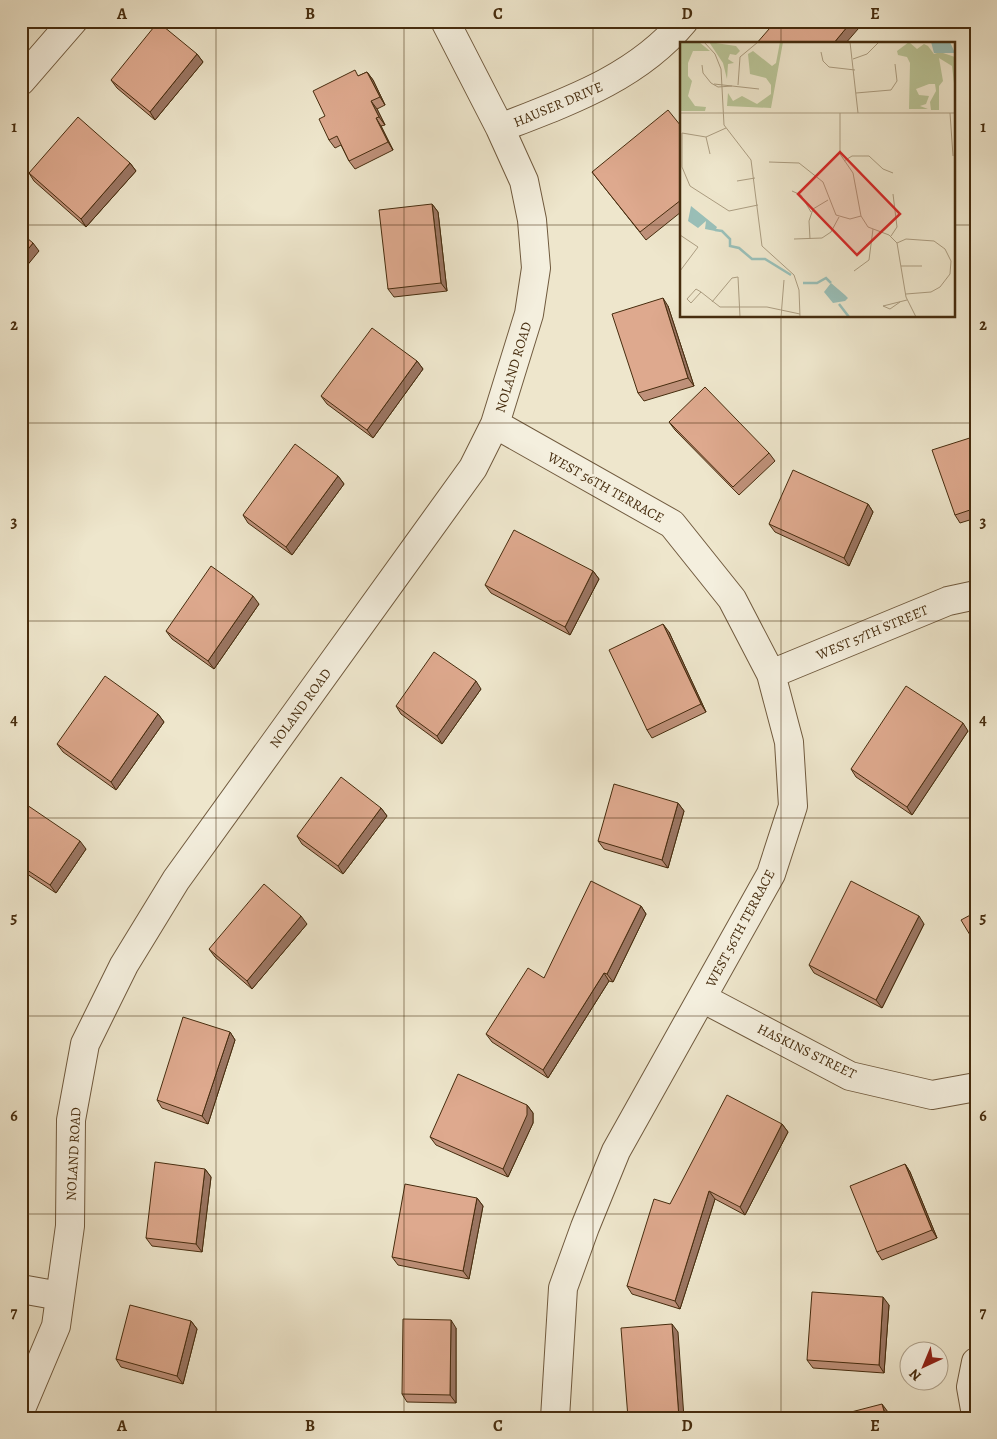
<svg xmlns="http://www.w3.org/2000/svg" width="997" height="1439" font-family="Alegreya,serif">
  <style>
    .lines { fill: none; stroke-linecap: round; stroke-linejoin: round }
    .street-casing { stroke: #705a3e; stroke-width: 30 }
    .street { stroke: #f4efde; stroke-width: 28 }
    .wall { fill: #bf917a; stroke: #462c0e }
    .shaded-wall { fill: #9b7663; stroke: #462c0e }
    .building { fill: #dea98e; stroke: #462c0e }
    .grid { fill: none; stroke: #462c0e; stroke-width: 1; stroke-opacity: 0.55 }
    .labels { text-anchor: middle; stroke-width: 5; stroke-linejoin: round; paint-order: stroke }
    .street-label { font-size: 14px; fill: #462c0e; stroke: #f4efde }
    .inset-river { fill: none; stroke: #99bfb8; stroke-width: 2.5 }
    .inset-road { fill: none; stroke: #ab9c80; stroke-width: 1 }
    .view { fill: #d62828; fill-opacity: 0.15; stroke: #d62828; stroke-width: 2.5 }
    .inset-edge { fill: none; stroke: #462c0e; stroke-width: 2.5 }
    .neatline { fill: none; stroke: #462c0e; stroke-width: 2 }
    .grid-label { font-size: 16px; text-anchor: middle; font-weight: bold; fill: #462c0e }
  </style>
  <rect width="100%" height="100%" fill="#eee6cc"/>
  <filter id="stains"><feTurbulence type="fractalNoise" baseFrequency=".004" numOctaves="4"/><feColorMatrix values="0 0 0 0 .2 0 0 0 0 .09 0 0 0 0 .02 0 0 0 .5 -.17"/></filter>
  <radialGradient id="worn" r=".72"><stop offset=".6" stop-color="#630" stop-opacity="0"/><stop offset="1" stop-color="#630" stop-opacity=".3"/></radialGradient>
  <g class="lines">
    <g class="street-casing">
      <path id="street" d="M 21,81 L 73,21
        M 500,128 C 567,102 637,78 684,21
        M 495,424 L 672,524 L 732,599 L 771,674 L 789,742 L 793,806 L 771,874 L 616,1151 L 585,1227 L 563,1288 L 555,1418
        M 771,674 L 948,601 L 976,595
        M 702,998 L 850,1076 L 932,1095 L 976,1087
        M 21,1289 L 60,1296
        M 976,1362 L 971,1387 L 976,1415
        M 21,1409 L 56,1326 L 70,1226 L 71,1120 L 85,1044 L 124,965 L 176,880 L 473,468 L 495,424 L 529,314 L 536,268 L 532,220 L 524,181 L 500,128 L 445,21"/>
    </g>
    <use href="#street" class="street"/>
  </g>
  <path class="wall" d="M 543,21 L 553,21 L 547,26 Z
    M 197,54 L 203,62 L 155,120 L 117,88 L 111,80 Z
    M 367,72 L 373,80 L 385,105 L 377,109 L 385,125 L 381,126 L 393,150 L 355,169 L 349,161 L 341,145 L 335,148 L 329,140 L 325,116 L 358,76 Z
    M 681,126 L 681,212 L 646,240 L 592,172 Z
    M 130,163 L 136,171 L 86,227 L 34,181 L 29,173 Z
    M 432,204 L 438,212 L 447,291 L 394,297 L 388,289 Z
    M 668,306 L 694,386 L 644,401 L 638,393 Z
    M 417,361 L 423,369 L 373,438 L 327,404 L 321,396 Z
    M 669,422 L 769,453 L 775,461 L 739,495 L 675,430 Z
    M 976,436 L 976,518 L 960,523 L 955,515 Z
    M 338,476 L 344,484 L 292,555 L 248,523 L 243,515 Z
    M 868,504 L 873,512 L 849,566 L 775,532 L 769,524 Z
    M 593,571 L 599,579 L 570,635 L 491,593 L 485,585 Z
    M 259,604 L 214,669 L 172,639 L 166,631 Z
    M 669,632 L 706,712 L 652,738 L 647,730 Z
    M 481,689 L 442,744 L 401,714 L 396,706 Z
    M 158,714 L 164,722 L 116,790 L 63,752 L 57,744 Z
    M 968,731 L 912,815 L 856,777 L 851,769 Z
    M 678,803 L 684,811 L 668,868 L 604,849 L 598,841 Z
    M 21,807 L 86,849 L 56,893 L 21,870 Z
    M 381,808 L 387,816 L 343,874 L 302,844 L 297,836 Z
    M 641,906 L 646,914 L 613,982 L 609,981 L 548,1078 L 492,1042 L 486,1034 L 544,978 Z
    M 307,924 L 252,989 L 215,957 L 209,949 Z
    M 924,924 L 882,1008 L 814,973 L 809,965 Z
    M 230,1032 L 235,1040 L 208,1124 L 162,1108 L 157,1100 Z
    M 527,1105 L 533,1113 L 533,1123 L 508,1177 L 436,1145 L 430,1137 Z
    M 782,1124 L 788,1132 L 745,1215 L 715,1199 L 680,1309 L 632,1294 L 627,1286 L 670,1204 Z
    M 905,1164 L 910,1172 L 937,1238 L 882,1260 L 877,1252 Z
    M 205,1169 L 211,1177 L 202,1252 L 152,1246 L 146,1238 Z
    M 477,1198 L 483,1206 L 469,1279 L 398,1265 L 392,1257 Z
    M 889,1305 L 884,1373 L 813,1368 L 807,1360 Z
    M 191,1321 L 197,1329 L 183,1384 L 121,1367 L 116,1359 Z
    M 456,1328 L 456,1403 L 407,1402 L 402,1394 Z"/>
  <path class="shaded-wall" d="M 852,21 L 865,21 L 845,44 L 833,44 Z
    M 197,54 L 203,62 L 155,120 L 150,112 Z
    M 367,72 L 373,80 L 385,105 L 380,97 Z
    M 371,101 L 377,109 L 385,125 L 379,117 Z
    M 376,118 L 381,126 L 393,150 L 388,142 Z
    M 130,163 L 136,171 L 86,227 L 81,219 Z
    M 432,204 L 438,212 L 447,291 L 441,283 Z
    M 33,243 L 39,251 L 21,273 L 21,258 Z
    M 663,298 L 668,306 L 694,386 L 688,378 Z
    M 417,361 L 423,369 L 373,438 L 367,430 Z
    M 338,476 L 344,484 L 292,555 L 286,547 Z
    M 868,504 L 873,512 L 849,566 L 844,558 Z
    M 593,571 L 599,579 L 570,635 L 565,627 Z
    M 253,596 L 259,604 L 214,669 L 208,661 Z
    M 663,624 L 669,632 L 706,712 L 701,704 Z
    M 476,681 L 481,689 L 442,744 L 437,736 Z
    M 158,714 L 164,722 L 116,790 L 111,782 Z
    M 963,723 L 968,731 L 912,815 L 907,807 Z
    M 678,803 L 684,811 L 668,868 L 662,860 Z
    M 381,808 L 387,816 L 343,874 L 338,866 Z
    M 80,841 L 86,849 L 56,893 L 50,885 Z
    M 641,906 L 646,914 L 613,982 L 607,974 Z
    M 301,916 L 307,924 L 252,989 L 247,981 Z
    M 919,916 L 924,924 L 882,1008 L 876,1000 Z
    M 21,948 L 27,956 L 21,969 Z
    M 604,973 L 609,981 L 548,1078 L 543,1070 Z
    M 230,1032 L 235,1040 L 208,1124 L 202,1116 Z
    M 527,1105 L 533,1113 L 533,1123 L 508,1177 L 503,1169 Z
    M 782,1124 L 788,1132 L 745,1215 L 740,1207 Z
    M 905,1164 L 910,1172 L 937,1238 L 932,1230 Z
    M 205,1169 L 211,1177 L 202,1252 L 196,1244 Z
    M 709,1191 L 715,1199 L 680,1309 L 675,1301 Z
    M 477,1198 L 483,1206 L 469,1279 L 463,1271 Z
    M 883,1297 L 889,1305 L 884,1373 L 879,1365 Z
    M 451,1320 L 456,1328 L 456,1403 L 450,1395 Z
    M 191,1321 L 197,1329 L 183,1384 L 177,1376 Z
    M 672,1324 L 678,1332 L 684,1418 L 679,1418 Z
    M 882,1404 L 888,1412 L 889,1418 L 886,1418 Z"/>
  <path class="building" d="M 776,21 L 852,21 L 833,44 L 756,44 Z
    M 158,22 L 197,54 L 150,112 L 111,80 Z
    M 355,70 L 358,76 L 367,72 L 380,97 L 371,101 L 379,117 L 376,118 L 388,142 L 349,161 L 337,136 L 329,140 L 319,119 L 325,116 L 313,91 Z
    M 668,110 L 681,126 L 681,200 L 640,232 L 592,172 Z
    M 78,117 L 130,163 L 81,219 L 29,173 Z
    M 432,204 L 441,283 L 388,289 L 379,210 Z
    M 21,233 L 33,243 L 21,258 Z
    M 663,298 L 688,378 L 638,393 L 612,314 Z
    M 372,328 L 417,361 L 367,430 L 321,396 Z
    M 705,387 L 769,453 L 733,487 L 669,422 Z
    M 976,436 L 976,508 L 955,515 L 932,450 Z
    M 295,444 L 338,476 L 286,547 L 243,515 Z
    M 793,470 L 868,504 L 844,558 L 769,524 Z
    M 514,530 L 593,571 L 565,627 L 485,585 Z
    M 211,566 L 253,596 L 208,661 L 166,631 Z
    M 663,624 L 701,704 L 647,730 L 609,650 Z
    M 434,652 L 476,681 L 437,736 L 396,706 Z
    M 105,676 L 158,714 L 111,782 L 57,744 Z
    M 906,686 L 963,723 L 907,807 L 851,769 Z
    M 341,777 L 381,808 L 338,866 L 297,836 Z
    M 614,784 L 678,803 L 662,860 L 598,841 Z
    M 24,803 L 80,841 L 50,885 L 21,866 L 21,807 Z
    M 591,881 L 641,906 L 607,974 L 604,973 L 543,1070 L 486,1034 L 528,968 L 544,978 Z
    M 851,881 L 919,916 L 876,1000 L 809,965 Z
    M 264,884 L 301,916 L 247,981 L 209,949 Z
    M 976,912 L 976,945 L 961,920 Z
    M 183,1017 L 230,1032 L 202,1116 L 157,1100 Z
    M 458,1074 L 527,1105 L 527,1115 L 503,1169 L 430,1137 Z
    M 727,1095 L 782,1124 L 740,1207 L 709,1191 L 675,1301 L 627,1286 L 654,1199 L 670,1204 Z
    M 155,1162 L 205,1169 L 196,1244 L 146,1238 Z
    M 905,1164 L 932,1230 L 877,1252 L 850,1186 Z
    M 405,1184 L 477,1198 L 463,1271 L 392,1257 Z
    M 812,1292 L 883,1297 L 879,1365 L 807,1360 Z
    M 130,1305 L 191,1321 L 177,1376 L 116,1359 Z
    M 403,1319 L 451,1320 L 450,1395 L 402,1394 Z
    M 672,1324 L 679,1418 L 628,1418 L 621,1328 Z
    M 882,1404 L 886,1418 L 828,1418 Z"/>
  <path class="grid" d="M 216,21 L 216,1418M 404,21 L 404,1418M 593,21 L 593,1418M 781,21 L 781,44M 21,225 L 681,225M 953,225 L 976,225M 781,316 L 781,1418M 21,423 L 976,423M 21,621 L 976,621M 21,818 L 976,818M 21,1016 L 976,1016M 21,1214 L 976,1214"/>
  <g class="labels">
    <g class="street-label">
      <text transform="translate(558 104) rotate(-23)" y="5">HAUSER DRIVE</text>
      <text transform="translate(513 367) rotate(-73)" y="5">NOLAND ROAD</text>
      <text transform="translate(606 487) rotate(29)" y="5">WEST 56TH TERRACE</text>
      <text transform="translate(872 632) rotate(-23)" y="5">WEST 57TH STREET</text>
      <text transform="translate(300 708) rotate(-54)" y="5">NOLAND ROAD</text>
      <text transform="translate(740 928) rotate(-62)" y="5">WEST 56TH TERRACE</text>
      <text transform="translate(807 1051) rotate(26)" y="5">HASKINS STREET</text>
      <text transform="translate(73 1154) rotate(-87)" y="5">NOLAND ROAD</text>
    </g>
  </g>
  <g transform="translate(680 42)">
    <rect width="275" height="275" fill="#eee6cc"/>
    <path d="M 0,0 L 19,0 L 30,9 L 13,9 L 8,21 L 8,34 L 12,39 L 8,54 L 15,64 L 26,65 L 25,69 L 0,69 ZM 29,0 L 56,4 L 60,9 L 56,13 L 50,12 L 48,17 L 54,21 L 48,22 L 47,37 L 43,21 ZM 100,0 L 103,0 L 91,66 L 47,64 L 48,51 L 53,59 L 62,54 L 77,62 L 91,52 L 91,43 L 86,36 L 70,32 L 68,12 L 73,9 L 92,24 L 96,21 ZM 229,0 L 237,7 L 244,2 L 248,4 L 254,12 L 260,10 L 275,15 L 275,50 L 272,24 L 259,16 L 263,39 L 259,44 L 259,68 L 251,68 L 250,60 L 256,49 L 255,42 L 249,42 L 236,47 L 239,53 L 249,54 L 246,62 L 240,64 L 248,67 L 229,67 L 230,21 L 227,15 L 218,13 L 217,9 Z" fill="#b9c497"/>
    <path d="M 251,0 L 270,0 L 275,11 L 254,11 ZM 11,164 L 37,185 L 35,189 L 25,187 L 26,179 L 18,186 L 8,179 ZM 151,241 L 165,253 L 168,256 L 165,259 L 153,261 L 144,250 Z" fill="#99bfb8"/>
    <path class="inset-river" d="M 35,188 L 42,189 L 50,197 L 50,204 L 59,206 L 72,217 L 85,217 L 111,233M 123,241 L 137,241 L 146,236 L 151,241M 159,262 L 169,275"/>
    <path class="inset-road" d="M 24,0 L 35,12 L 41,27 L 44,83 L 71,118 L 82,204 L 114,233 L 119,248 L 120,275M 170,0 L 178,71M 141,10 L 143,19 L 149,25 L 175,28M 173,17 L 187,12 L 199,0M 22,23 L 23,31 L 31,41 L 38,45 L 52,44M 34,42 L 79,47M 58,43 L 60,15 L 78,0M 176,51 L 211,48 L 217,39 L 215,22M 0,71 L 275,71M 160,71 L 160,112 L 173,131 L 181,174 L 188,185 L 209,193 L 217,201 L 226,255 L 236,275M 270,71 L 273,114M 2,91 L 2,125 L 10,144 L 49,169 L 78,163M 2,91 L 26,95 L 46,86M 26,95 L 30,112M 164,119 L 172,114 L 189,114 L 203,127 L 213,131M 89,120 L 119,121 L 143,140 L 156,173 L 170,177 L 181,174M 57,139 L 75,136M 112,149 L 121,153 L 131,170M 0,193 L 18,205 L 0,229M 211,194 L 217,185 L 213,152M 114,197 L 142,196 L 151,190 L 159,175M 130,197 L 129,179 L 133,167 L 148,158M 217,201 L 226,197 L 254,199 L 265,207 L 271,219 L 270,232 L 260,245 L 251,250 L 226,252M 221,224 L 242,224M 174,229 L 189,218 L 193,187M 16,247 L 21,250 L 11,261 L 7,257 ZM 21,250 L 40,265 L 87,265 L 120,272M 32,260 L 52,236 L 58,235 L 60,275M 220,260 L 210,267 L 203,264 L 227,258M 101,275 L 104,238"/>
    <path class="view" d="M 160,110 L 220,172 L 177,213 L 118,152 Z"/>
    <rect width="275" height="275" class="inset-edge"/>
  </g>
  <rect width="997" height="1439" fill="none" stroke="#eee6cc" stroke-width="55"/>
  <g transform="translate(924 1366) rotate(224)"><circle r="24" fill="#f4efde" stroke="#aea18b"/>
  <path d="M0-4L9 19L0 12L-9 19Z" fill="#8f2418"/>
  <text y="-8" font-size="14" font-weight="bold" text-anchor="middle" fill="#462c0e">N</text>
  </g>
  <rect x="28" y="28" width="942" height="1384" class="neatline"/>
  <g class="grid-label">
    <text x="122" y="19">A</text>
    <text x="310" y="19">B</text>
    <text x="498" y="19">C</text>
    <text x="687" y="19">D</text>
    <text x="875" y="19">E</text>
    <text x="14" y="132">1</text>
    <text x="983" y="132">1</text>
    <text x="14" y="330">2</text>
    <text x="983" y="330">2</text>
    <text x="14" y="527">3</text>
    <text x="983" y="527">3</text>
    <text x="14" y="725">4</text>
    <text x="983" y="725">4</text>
    <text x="14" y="923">5</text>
    <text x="983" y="923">5</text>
    <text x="14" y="1121">6</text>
    <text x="983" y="1121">6</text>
    <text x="14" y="1318">7</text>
    <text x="983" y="1318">7</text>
    <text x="122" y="1431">A</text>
    <text x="310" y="1431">B</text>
    <text x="498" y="1431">C</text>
    <text x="687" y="1431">D</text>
    <text x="875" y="1431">E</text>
  </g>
  <rect width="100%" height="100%" filter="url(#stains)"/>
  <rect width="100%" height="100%" fill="url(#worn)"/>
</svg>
